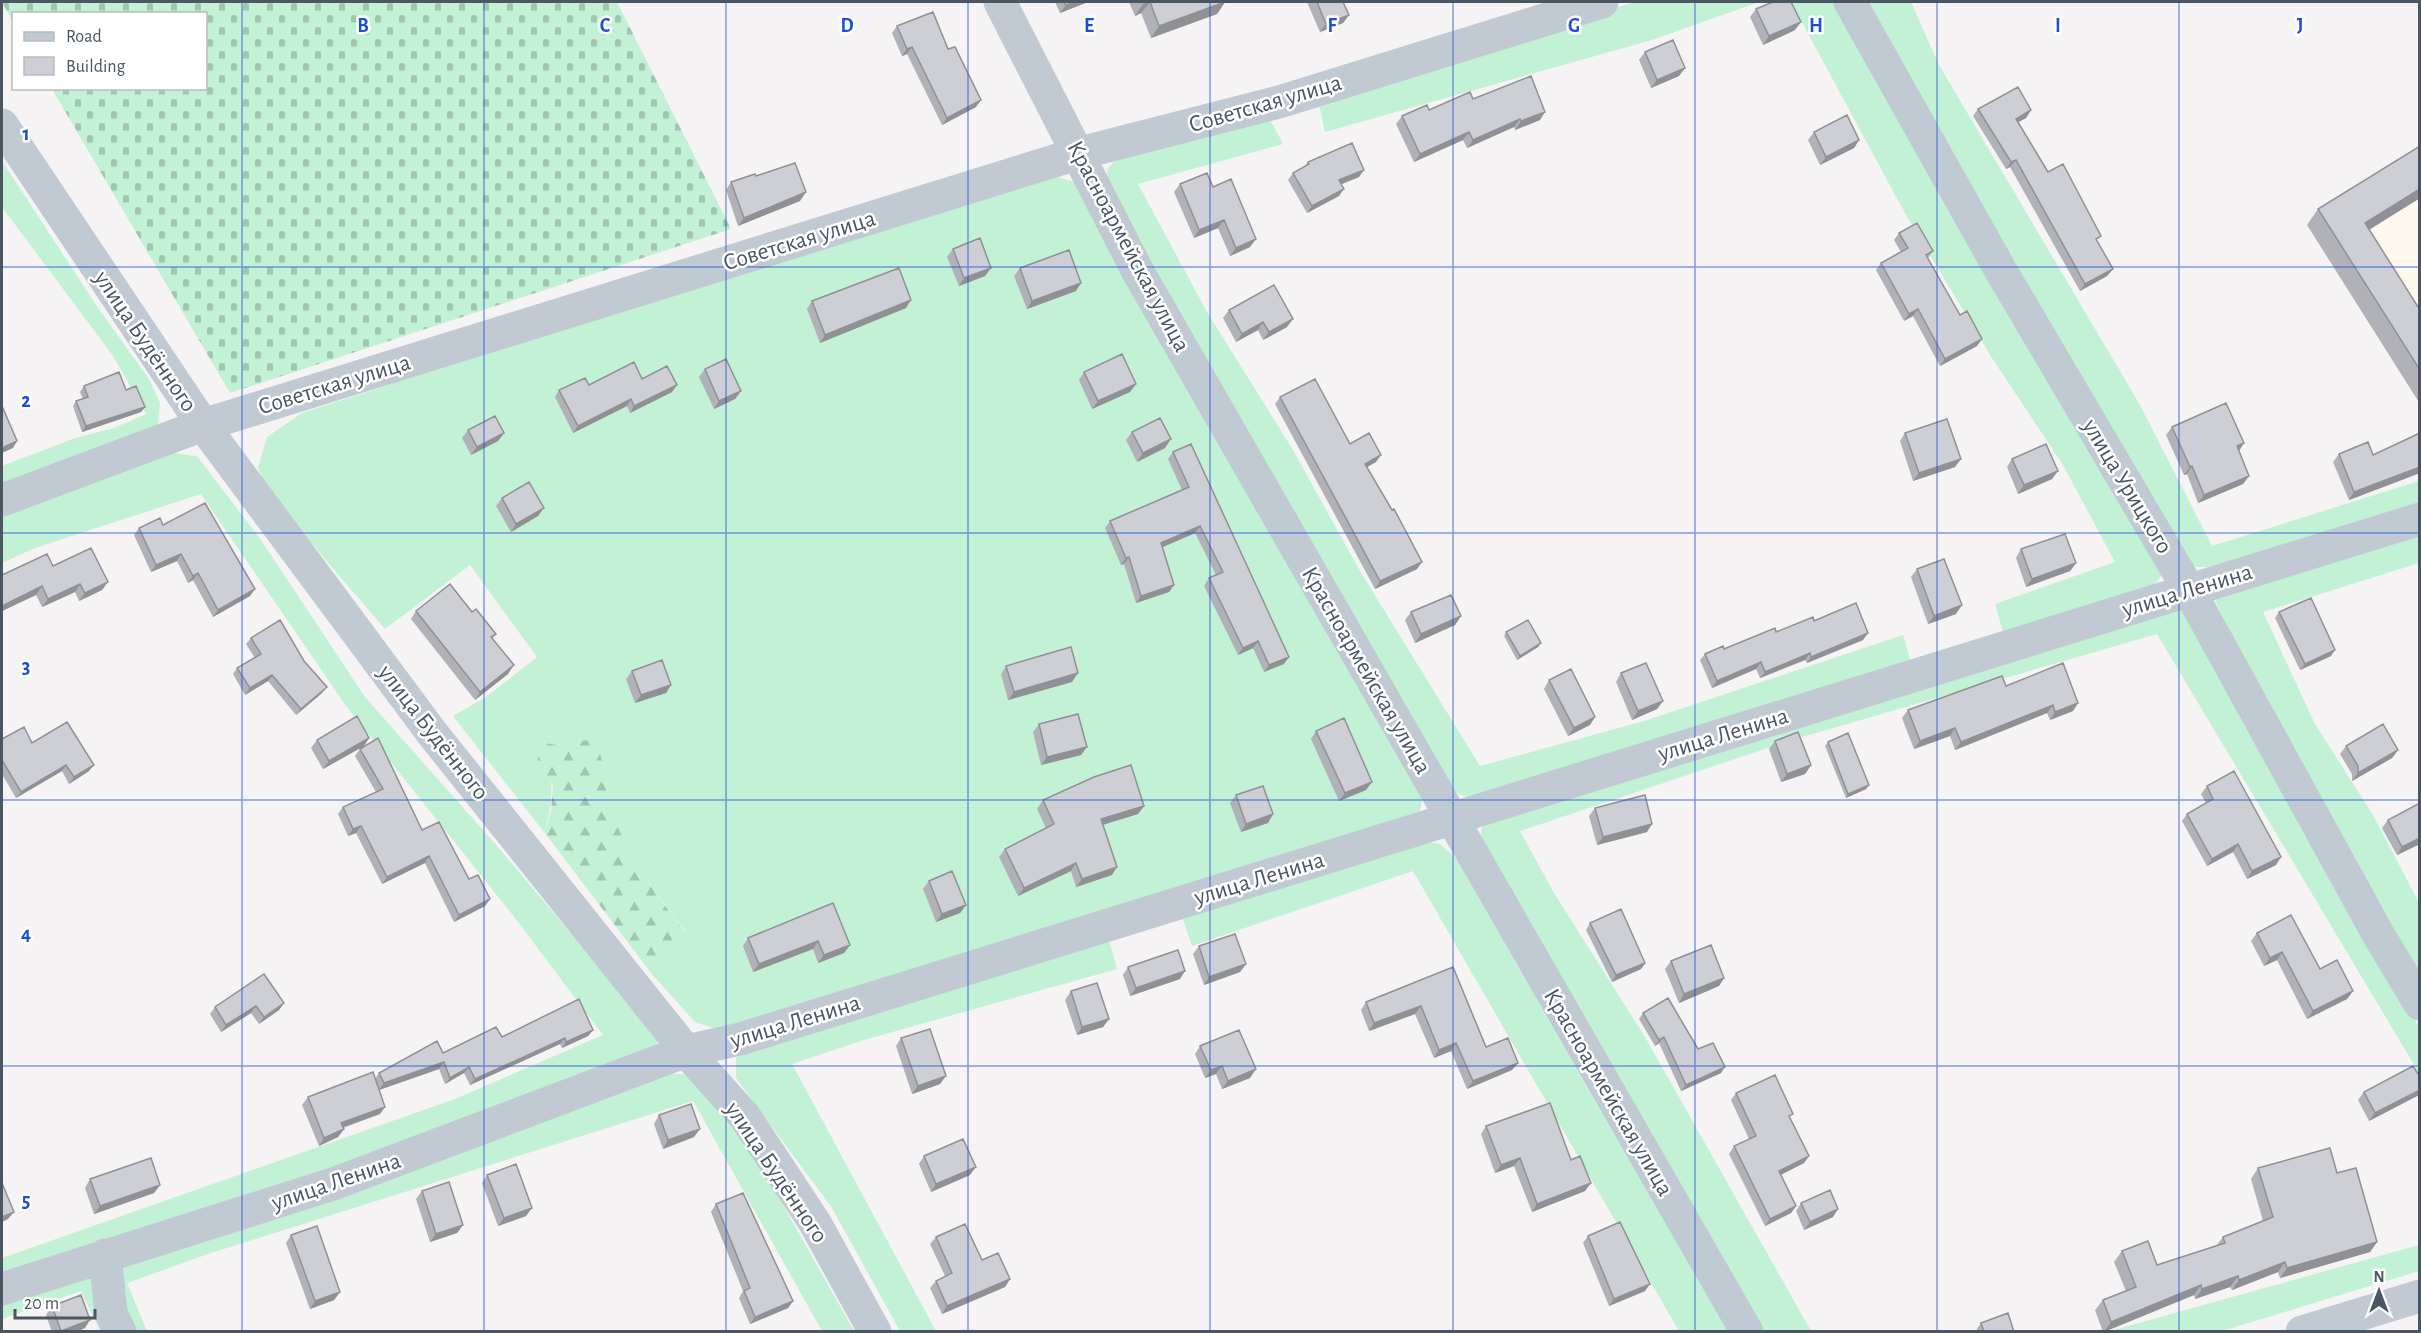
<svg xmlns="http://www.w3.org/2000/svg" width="2421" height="1333" font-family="'Alegreya Sans',sans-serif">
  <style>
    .commercial { fill: #fdf9ef }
    .grass { fill: #c3f1d5 }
    .forest { fill: url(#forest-firs) }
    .cemetery { fill: url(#cemetery-stones) }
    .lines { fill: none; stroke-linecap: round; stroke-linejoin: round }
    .minor { stroke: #c1cad2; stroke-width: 33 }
    .wall { fill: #b0b2b7 }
    .shaded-wall { fill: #909195 }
    .building { fill: #cdcfd5; stroke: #909195; stroke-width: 1.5 }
    .grid { fill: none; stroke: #1d4ed8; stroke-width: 1.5; stroke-opacity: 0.55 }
    .labels { text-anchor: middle; stroke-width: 5; stroke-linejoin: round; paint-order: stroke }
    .street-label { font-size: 24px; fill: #4a5661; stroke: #fff }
    .grid-label { font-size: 20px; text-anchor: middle; font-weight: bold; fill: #1d4ed8; stroke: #fff; stroke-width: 5; stroke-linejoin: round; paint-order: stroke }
  </style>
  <defs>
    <pattern id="forest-firs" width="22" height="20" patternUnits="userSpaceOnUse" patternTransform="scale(1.5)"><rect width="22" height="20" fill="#c3f1d5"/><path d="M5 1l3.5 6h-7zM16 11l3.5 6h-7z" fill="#a0c6b0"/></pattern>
    <pattern id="cemetery-stones" width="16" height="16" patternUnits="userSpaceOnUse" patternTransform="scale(1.5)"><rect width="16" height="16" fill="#c3f1d5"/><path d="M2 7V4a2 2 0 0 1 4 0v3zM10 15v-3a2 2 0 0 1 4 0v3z" fill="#a0c6b0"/></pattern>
  </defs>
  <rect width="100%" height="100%" fill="#f5f3f3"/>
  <path class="commercial" d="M 2419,155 L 2419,404 L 2307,225 Z"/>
  <path class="grass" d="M 1635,2 L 1759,2 L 1652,40 L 1325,132 L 1318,99 Z
    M 1791,2 L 1837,2 L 2164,573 L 2149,591 L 2003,632 L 1995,604 L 2115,562 L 2063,465 L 1992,358 L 1906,215 Z
    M 1862,2 L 1911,2 L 1939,65 L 2140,405 L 2212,546 L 2419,481 L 2419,505 L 2298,546 L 2208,567 L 2188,567 Z
    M 1266,112 L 1283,144 L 1138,184 L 1207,312 L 1293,450 L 1360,571 L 1480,766 L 1644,721 L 1903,635 L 1911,663 L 1468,798 L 1452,790 L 1110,192 L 1107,171 L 1117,156 Z
    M 2,161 L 96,305 L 149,379 L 160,403 L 158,424 L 2,494 L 2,466 L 75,438 L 114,428 L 146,414 L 113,356 L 2,207 Z
    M 1054,176 L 1078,183 L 1423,794 L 1420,811 L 1409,820 L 728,1033 L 695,1022 L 651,973 L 676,953 L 686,932 C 655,893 632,861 612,815 C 601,789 611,765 591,740 L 561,746 L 542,742 C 552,780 556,794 544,832 L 453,716 L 486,697 L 537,657 L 470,565 L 385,629 L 270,495 L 258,468 L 267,437 L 302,413 L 386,386 L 469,351 Z
    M 165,452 L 197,456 L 261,540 L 365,697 L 497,846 L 659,1038 L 652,1055 L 537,1103 L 2,1281 L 2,1258 L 455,1099 L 603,1035 L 515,918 L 346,706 L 201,494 L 35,548 L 2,563 L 2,515 Z
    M 2419,534 L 2419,563 L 2263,612 L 2315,724 L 2373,815 L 2419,903 L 2419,977 L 2249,669 L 2214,599 Z
    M 2181,608 L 2419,1027 L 2419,1073 L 2157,634 L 1792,740 L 1520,831 L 1554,893 L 1645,1037 L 1811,1331 L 1764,1331 L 1481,845 L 1481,829 L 1497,813 Z
    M 1418,841 L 1440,844 L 1455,857 L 1607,1122 L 1687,1252 L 1732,1331 L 1679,1331 L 1413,871 L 1192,946 L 1183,919 Z
    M 1109,940 L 1117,969 L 864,1040 L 792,1064 L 936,1331 L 900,1331 L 832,1208 L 736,1078 L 736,1058 L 751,1047 Z
    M 659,1074 L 684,1074 L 700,1081 L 757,1159 L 854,1331 L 822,1331 L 693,1101 L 208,1254 L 127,1283 L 147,1331 L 128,1331 L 116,1274 L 131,1256 Z
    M 2419,1245 L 2419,1271 L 2222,1331 L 2110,1331 Z
    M 86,1276 L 96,1283 L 112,1331 L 100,1331 L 81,1291 L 2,1319 L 2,1296 Z"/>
  <path class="forest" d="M 591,739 C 611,764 601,789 612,814 C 632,861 655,893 686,933 L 676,953 L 651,973 L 544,832 L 551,811 L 553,784 L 535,770 L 542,742 L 561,746 Z"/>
  <path class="cemetery" d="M 2,2 L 617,2 L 731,229 L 230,393 L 52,89 L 206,88 L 206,14 L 14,14 L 13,22 Z"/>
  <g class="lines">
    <path class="minor" d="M 1000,2 L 1137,270 L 1747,1332
      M 1850,2 L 2001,271 L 2189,590 L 2378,934 L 2420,1004
      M 2,125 L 203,425 L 432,733 L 686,1051 L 745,1117 L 815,1223 L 875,1332
      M 2,500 L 203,425 L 1080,153 L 1279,102 L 1602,2
      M 105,1255 L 111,1313 L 120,1332
      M 2,1289 L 333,1184 L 686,1051 L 740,1039 L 2420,519
      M 2302,1332 L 2420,1296"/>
  </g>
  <path class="wall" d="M 1055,2 L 1088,2 L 1060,13 Z
    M 1129,2 L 1225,2 L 1217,14 L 1151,38 L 1141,13 L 1135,16 Z
    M 1307,2 L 1343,2 L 1349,15 L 1343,23 L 1320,32 Z
    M 1756,9 L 1795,30 L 1763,45 L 1750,17 Z
    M 897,26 L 948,49 L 976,107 L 942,125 L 907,54 L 902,56 L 892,33 Z
    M 1645,52 L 1679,76 L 1651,88 L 1639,60 Z
    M 1473,99 L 1540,120 L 1515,130 L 1514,127 L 1467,148 L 1463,140 L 1414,162 L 1396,124 L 1402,116 Z
    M 1978,109 L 2031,110 L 2026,118 L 2018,122 L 2048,172 L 2098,242 L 2113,269 L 2107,276 L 2080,291 L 2010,167 L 2006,169 L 1973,116 Z
    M 1814,132 L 1859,140 L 1854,148 L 1820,165 L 1808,140 Z
    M 2420,146 L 2420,198 L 2369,230 L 2420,310 L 2420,404 L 2307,225 L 2318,209 Z
    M 1308,162 L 1359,177 L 1342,184 L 1339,196 L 1307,213 L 1288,180 L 1293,173 L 1304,167 Z
    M 756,176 L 800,201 L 738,226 L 726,190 L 731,182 Z
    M 1180,184 L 1213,187 L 1250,247 L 1230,256 L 1218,228 L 1194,238 L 1174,192 Z
    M 1899,233 L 1933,251 L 1928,258 L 1977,346 L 1940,366 L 1913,316 L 1904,321 L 1876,270 L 1881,263 L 1901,252 L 1894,240 Z
    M 953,249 L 991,268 L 985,276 L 959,286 L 947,257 Z
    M 1020,268 L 1076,291 L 1027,309 L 1014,276 Z
    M 812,301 L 906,308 L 820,343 L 807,309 Z
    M 1229,310 L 1287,327 L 1263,340 L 1258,330 L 1236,342 L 1223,318 Z
    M 705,369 L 741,391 L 735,399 L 714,409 L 699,377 Z
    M 1084,372 L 1136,384 L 1130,392 L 1092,409 L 1079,380 Z
    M 642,379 L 672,392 L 630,413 L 627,406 L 573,433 L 555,397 L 559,390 L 589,385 Z
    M 84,386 L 126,390 L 145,407 L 141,412 L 82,432 L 73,406 L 76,401 L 83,399 L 80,392 Z
    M 1280,397 L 1350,444 L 1376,462 L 1367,467 L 1392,510 L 1417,569 L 1375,589 L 1275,404 Z
    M 2172,427 L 2239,451 L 2249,476 L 2243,484 L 2198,503 L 2187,474 L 2184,475 L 2166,435 Z
    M 468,430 L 504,433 L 498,441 L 471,455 L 462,438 Z
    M 1132,432 L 1165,448 L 1137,462 L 1126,440 Z
    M 1905,433 L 1955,467 L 1913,481 L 1900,441 Z
    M 2420,433 L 2420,473 L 2349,500 L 2333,462 L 2339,454 L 2373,455 Z
    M 1173,452 L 1284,664 L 1264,672 L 1253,648 L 1238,655 L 1204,586 L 1209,578 L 1216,575 L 1195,533 L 1163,547 L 1174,585 L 1169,592 L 1136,603 L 1124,564 L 1121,565 L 1105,528 L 1110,521 L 1182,490 L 1168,459 Z
    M 2012,459 L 2052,479 L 2018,494 L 2007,467 Z
    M 502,498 L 538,516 L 511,532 L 496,506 Z
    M 163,525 L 255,589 L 250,596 L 213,617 L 193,580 L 188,583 L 177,561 L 151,572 L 134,535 L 139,528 Z
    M 2021,549 L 2076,563 L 2070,571 L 2026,587 L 2016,558 Z
    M 53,566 L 102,590 L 79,601 L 75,592 L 42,607 L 36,595 L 2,611 L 2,575 Z
    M 1917,569 L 1956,614 L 1928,624 L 1911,577 Z
    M 416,611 L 472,612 L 496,634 L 493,638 L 508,674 L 475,700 L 411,619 Z
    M 1411,612 L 1461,616 L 1455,625 L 1415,643 L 1405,620 Z
    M 2279,612 L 2331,656 L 2300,670 L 2275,618 Z
    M 1814,621 L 1863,640 L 1807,663 L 1805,660 L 1760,678 L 1756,669 L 1712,688 L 1700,660 L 1705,654 L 1724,649 Z
    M 1506,632 L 1541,643 L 1538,647 L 1517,660 L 1504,636 Z
    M 251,638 L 322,693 L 296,715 L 268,681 L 245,695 L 233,674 L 237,668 L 255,658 L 246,644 Z
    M 1006,666 L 1072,682 L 1008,700 L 1001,674 Z
    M 632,671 L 671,685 L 666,693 L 635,703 L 626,679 Z
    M 1621,673 L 1663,701 L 1657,709 L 1632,720 L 1616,682 Z
    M 1549,680 L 1590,725 L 1568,736 L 1544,689 Z
    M 2006,686 L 2078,703 L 2073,711 L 2050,720 L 2047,713 L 1955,750 L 1950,736 L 1914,749 L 1902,718 L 1908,710 Z
    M 1039,724 L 1081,755 L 1041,765 L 1033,732 Z
    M 1316,731 L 1366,790 L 1339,801 L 1311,739 Z
    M 369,738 L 364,746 L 323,769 L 311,748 L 317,740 Z
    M 2,739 L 32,743 L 89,771 L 69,784 L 62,771 L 16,798 L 2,774 Z
    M 1775,741 L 1811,765 L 1805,774 L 1781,782 L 1769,749 Z
    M 1828,742 L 1869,785 L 1866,789 L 1846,798 L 1825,746 Z
    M 2346,746 L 2398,750 L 2392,758 L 2352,781 L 2352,774 L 2340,754 Z
    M 360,749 L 422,830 L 469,879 L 490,899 L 485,906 L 454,922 L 425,863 L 382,884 L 356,833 L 348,836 L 338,814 L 343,807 L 376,792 L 355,756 Z
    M 2207,786 L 2276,865 L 2247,879 L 2233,852 L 2207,866 L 2182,821 L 2187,814 L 2206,803 L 2201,794 Z
    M 1236,795 L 1273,814 L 1268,823 L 1241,832 L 1230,803 Z
    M 1043,800 L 1144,806 L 1138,814 L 1103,825 L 1112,875 L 1076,887 L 1071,871 L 1018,896 L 999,857 L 1005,849 L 1046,828 L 1037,809 Z
    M 2420,803 L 2420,844 L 2397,855 L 2382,828 L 2388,820 Z
    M 1595,808 L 1647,832 L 1597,845 L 1589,816 Z
    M 929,881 L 966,905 L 960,913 L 936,922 L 923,889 Z
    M 833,903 L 850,945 L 844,953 L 818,963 L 813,949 L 753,972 L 743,946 L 748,938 Z
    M 1590,923 L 1645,963 L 1641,969 L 1612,982 L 1586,930 Z
    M 2257,933 L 2320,969 L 2353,991 L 2347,999 L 2307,1019 L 2277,960 L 2264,966 L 2251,941 Z
    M 1199,946 L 1246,964 L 1240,972 L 1204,985 L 1193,954 Z
    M 1671,961 L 1724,978 L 1719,986 L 1679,1003 L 1665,969 Z
    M 1128,967 L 1180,979 L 1130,996 L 1123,975 Z
    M 1453,967 L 1486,1047 L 1518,1063 L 1512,1070 L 1467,1089 L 1451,1051 L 1434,1058 L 1415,1014 L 1369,1031 L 1361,1010 L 1366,1002 Z
    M 1071,991 L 1109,1019 L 1103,1027 L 1077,1035 L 1065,1000 Z
    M 284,1003 L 279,1010 L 259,1024 L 251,1013 L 221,1032 L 210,1014 L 215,1007 Z
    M 1643,1013 L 1698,1049 L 1721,1073 L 1681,1091 L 1659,1043 L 1655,1046 L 1639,1019 Z
    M 593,1030 L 588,1036 L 562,1048 L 560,1044 L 470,1085 L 464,1073 L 445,1084 L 439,1069 L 379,1090 L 380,1114 L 343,1128 L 344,1129 L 338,1137 L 319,1146 L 302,1105 L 308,1097 L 375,1079 L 379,1073 L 443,1053 L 502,1037 Z
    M 901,1038 L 940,1084 L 912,1094 L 896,1046 Z
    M 1200,1046 L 1250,1078 L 1222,1089 L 1216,1074 L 1205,1078 L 1195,1054 Z
    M 2420,1077 L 2419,1095 L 2369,1121 L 2358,1100 L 2364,1092 Z
    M 1736,1093 L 1790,1118 L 1809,1156 L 1804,1163 L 1781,1175 L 1796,1206 L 1791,1213 L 1765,1226 L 1729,1154 L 1734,1146 L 1749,1139 L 1731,1100 Z
    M 659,1115 L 694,1137 L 663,1149 L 654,1124 Z
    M 1486,1126 L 1585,1191 L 1532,1212 L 1514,1166 L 1495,1173 L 1481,1134 Z
    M 924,1156 L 970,1175 L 931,1192 L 919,1164 Z
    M 2258,1168 L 2337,1173 L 2377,1242 L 2370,1252 L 2280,1278 L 2278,1272 L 2232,1290 L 2230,1287 L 2195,1299 L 2194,1295 L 2103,1332 L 2095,1310 L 2103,1300 L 2126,1291 L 2114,1262 L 2122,1251 L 2157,1265 L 2216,1246 L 2223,1237 L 2263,1221 L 2251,1179 Z
    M 487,1175 L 526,1216 L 498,1226 L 482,1183 Z
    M 90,1179 L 160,1185 L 154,1193 L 94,1214 L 85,1188 Z
    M 422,1191 L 463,1225 L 457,1233 L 430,1242 L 416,1199 Z
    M 1801,1203 L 1833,1217 L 1804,1230 L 1796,1211 Z
    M 716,1204 L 793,1301 L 788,1308 L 750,1324 L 739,1298 L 743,1291 L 711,1212 Z
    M 291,1235 L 340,1292 L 334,1300 L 310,1309 L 286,1243 Z
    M 1588,1236 L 1645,1291 L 1609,1306 L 1583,1243 Z
    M 936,1237 L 982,1260 L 1010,1279 L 1005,1287 L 942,1314 L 930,1288 L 936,1281 L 945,1276 L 930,1244 Z
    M 52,1306 L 85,1328 L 76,1332 L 52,1332 L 46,1315 Z
    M 1981,1323 L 2014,1332 L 1975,1332 Z"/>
  <path class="shaded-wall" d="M 1074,2 L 1088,2 L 1060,13 L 1066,5 Z
    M 1150,2 L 1141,13 L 1135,16 L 1143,4 Z
    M 1225,2 L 1217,14 L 1151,38 L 1159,26 Z
    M 1349,15 L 1343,23 L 1320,32 L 1326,24 Z
    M 1801,22 L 1795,30 L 1763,45 L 1769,36 Z
    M 912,47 L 907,54 L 902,56 L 907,49 Z
    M 1685,68 L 1679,76 L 1651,88 L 1657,80 Z
    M 981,100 L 976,107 L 942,125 L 947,118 Z
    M 2031,110 L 2026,118 L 2011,126 L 2016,119 Z
    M 1545,112 L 1540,120 L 1515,130 L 1521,121 Z
    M 1520,119 L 1514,127 L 1467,148 L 1473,140 Z
    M 1469,132 L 1463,140 L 1414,162 L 1420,154 Z
    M 1859,140 L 1854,148 L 1820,165 L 1826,157 Z
    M 2016,160 L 2010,167 L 2006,169 L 2011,162 Z
    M 1364,170 L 1359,177 L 1334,187 L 1339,180 Z
    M 1344,189 L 1339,196 L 1307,213 L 1312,206 Z
    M 2420,189 L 2420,198 L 2354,239 L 2365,223 Z
    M 806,192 L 800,201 L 738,226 L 744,218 Z
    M 1224,220 L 1218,228 L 1194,238 L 1199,230 Z
    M 1256,239 L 1250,247 L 1230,256 L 1236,248 Z
    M 991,268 L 985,276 L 959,286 L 964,278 Z
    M 2113,269 L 2107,276 L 2080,291 L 2085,284 Z
    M 1081,283 L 1076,291 L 1027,309 L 1032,301 Z
    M 911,300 L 906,308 L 820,343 L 825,335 Z
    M 1918,309 L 1913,316 L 1904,321 L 1909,314 Z
    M 1293,319 L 1287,327 L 1263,340 L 1269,332 Z
    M 1263,322 L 1258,330 L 1236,342 L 1242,334 Z
    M 1982,339 L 1977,346 L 1940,366 L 1945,359 Z
    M 1136,384 L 1130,392 L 1092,409 L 1098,401 Z
    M 677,385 L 672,392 L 630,413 L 634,406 Z
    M 741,391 L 735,399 L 714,409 L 719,401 Z
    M 631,399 L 627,406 L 573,433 L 578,426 Z
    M 145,407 L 141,412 L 82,432 L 86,426 Z
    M 504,433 L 498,441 L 471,455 L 477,447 Z
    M 1171,439 L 1165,448 L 1137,462 L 1143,453 Z
    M 17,441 L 13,448 L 2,453 L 2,448 Z
    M 2244,443 L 2239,451 L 2237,446 Z
    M 1381,455 L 1376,462 L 1360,471 L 1365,464 Z
    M 1961,459 L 1955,467 L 1913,481 L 1919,473 Z
    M 2192,466 L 2187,474 L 2184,475 L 2190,467 Z
    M 2420,467 L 2420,473 L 2349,500 L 2354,492 Z
    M 2058,471 L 2052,479 L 2018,494 L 2024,485 Z
    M 2249,476 L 2243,484 L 2198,503 L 2204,495 Z
    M 544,508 L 538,516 L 511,532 L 516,524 Z
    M 1200,526 L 1195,533 L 1156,550 L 1161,543 Z
    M 181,554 L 177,561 L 151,572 L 156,565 Z
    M 1129,557 L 1124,564 L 1121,565 L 1126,558 Z
    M 1422,562 L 1417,569 L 1375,589 L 1380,581 Z
    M 2076,563 L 2070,571 L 2026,587 L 2032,579 Z
    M 198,573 L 193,580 L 188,583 L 193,576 Z
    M 108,582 L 102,590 L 79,601 L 85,593 Z
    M 80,584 L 75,592 L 42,607 L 48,599 Z
    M 1174,585 L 1169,592 L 1136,603 L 1141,596 Z
    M 42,586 L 36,595 L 2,611 L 2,606 Z
    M 255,589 L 250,596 L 213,617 L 218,610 Z
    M 1962,605 L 1956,614 L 1928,624 L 1934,616 Z
    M 1461,616 L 1455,625 L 1415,643 L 1421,634 Z
    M 1868,633 L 1863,640 L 1807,663 L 1811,657 Z
    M 1258,641 L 1253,648 L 1238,655 L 1243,648 Z
    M 1541,643 L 1538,647 L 1517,660 L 1520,656 Z
    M 2335,650 L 2331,656 L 2300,670 L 2305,664 Z
    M 1810,653 L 1805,660 L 1760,678 L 1765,672 Z
    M 1289,657 L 1284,664 L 1264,672 L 1269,665 Z
    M 1761,662 L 1756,669 L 1712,688 L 1717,681 Z
    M 514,665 L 508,674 L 475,700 L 480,692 Z
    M 1078,673 L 1072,682 L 1008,700 L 1014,692 Z
    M 272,675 L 268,681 L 245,695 L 250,688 Z
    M 671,685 L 666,693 L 635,703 L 641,695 Z
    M 327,687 L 322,693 L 296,715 L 301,709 Z
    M 1663,701 L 1657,709 L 1632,720 L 1638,711 Z
    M 2078,703 L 2073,711 L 2050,720 L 2055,712 Z
    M 2053,705 L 2047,713 L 1955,750 L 1961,742 Z
    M 1595,717 L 1590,725 L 1568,736 L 1574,728 Z
    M 1955,728 L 1950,736 L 1914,749 L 1920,741 Z
    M 369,738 L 364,746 L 323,769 L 329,761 Z
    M 1087,747 L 1081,755 L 1041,765 L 1047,757 Z
    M 2398,750 L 2392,758 L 2352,781 L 2358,773 Z
    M 66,765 L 62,771 L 16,798 L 21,792 Z
    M 94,765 L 89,771 L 69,784 L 74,777 Z
    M 1811,765 L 1805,774 L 1781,782 L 1787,774 Z
    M 1372,782 L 1366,790 L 1339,801 L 1345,793 Z
    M 1869,785 L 1866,789 L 1846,798 L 1848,794 Z
    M 1144,806 L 1138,814 L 1095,827 L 1101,819 Z
    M 1273,814 L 1268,823 L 1241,832 L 1246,824 Z
    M 1652,824 L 1647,832 L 1597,845 L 1603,837 Z
    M 361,826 L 356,833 L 348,836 L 353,829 Z
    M 2420,838 L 2420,844 L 2397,855 L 2402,847 Z
    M 2238,844 L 2233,852 L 2207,866 L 2212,859 Z
    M 429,856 L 425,863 L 382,884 L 387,877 Z
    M 2281,857 L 2276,865 L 2247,879 L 2252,871 Z
    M 1076,863 L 1071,871 L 1018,896 L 1024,888 Z
    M 1117,867 L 1112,875 L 1076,887 L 1082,879 Z
    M 490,899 L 485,906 L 454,922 L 459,915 Z
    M 966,905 L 960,913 L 936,922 L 942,914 Z
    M 818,941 L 813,949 L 753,972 L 759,964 Z
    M 850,945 L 844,953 L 818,963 L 824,955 Z
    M 2282,952 L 2277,960 L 2264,966 L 2270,958 Z
    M 1645,963 L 1641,969 L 1612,982 L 1616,975 Z
    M 1246,964 L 1240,972 L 1204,985 L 1209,977 Z
    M 1185,971 L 1180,979 L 1130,996 L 1136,988 Z
    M 1724,978 L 1719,986 L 1679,1003 L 1684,994 Z
    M 2353,991 L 2347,999 L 2307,1019 L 2313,1011 Z
    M 284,1003 L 279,1010 L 259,1024 L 264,1017 Z
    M 256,1006 L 251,1013 L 221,1032 L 226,1025 Z
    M 1421,1006 L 1415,1014 L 1369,1031 L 1374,1023 Z
    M 1109,1019 L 1103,1027 L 1077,1035 L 1082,1027 Z
    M 593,1030 L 588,1036 L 562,1048 L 566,1042 Z
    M 1664,1037 L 1659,1043 L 1655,1046 L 1659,1040 Z
    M 565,1038 L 560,1044 L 470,1085 L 475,1079 Z
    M 1456,1043 L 1451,1051 L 1434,1058 L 1439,1050 Z
    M 444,1062 L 439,1069 L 379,1090 L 384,1083 Z
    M 1518,1063 L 1512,1070 L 1467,1089 L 1473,1081 Z
    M 1222,1066 L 1216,1074 L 1205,1078 L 1211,1070 Z
    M 469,1067 L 464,1073 L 445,1084 L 450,1078 Z
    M 1725,1067 L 1721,1073 L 1681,1091 L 1686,1085 Z
    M 1256,1069 L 1250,1078 L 1222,1089 L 1228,1081 Z
    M 946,1076 L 940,1084 L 912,1094 L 918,1086 Z
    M 2420,1090 L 2419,1095 L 2369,1121 L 2375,1113 Z
    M 385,1107 L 380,1114 L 335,1130 L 341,1123 Z
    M 344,1129 L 338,1137 L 319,1146 L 324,1138 Z
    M 700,1129 L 694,1137 L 663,1149 L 668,1140 Z
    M 1809,1156 L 1804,1163 L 1774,1178 L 1779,1171 Z
    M 1520,1158 L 1514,1166 L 1495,1173 L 1501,1165 Z
    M 976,1167 L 970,1175 L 931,1192 L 936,1184 Z
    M 1591,1183 L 1585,1191 L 1532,1212 L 1537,1204 Z
    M 160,1185 L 154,1193 L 94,1214 L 100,1206 Z
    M 1796,1206 L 1791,1213 L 1765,1226 L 1770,1219 Z
    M 532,1208 L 526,1216 L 498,1226 L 504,1218 Z
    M 1838,1209 L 1833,1217 L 1804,1230 L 1810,1222 Z
    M 14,1212 L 8,1219 L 2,1222 L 2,1217 Z
    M 463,1225 L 457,1233 L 430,1242 L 436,1234 Z
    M 2377,1242 L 2370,1252 L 2280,1278 L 2287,1268 Z
    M 2285,1262 L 2278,1272 L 2232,1290 L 2239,1280 Z
    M 2238,1276 L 2230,1287 L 2195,1299 L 2202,1289 Z
    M 1010,1279 L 1005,1287 L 942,1314 L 947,1306 Z
    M 1650,1284 L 1645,1291 L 1609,1306 L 1614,1299 Z
    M 2201,1285 L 2194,1295 L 2104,1332 L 2111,1322 Z
    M 340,1292 L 334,1300 L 310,1309 L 315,1301 Z
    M 793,1301 L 788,1308 L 750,1324 L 755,1317 Z
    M 90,1320 L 85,1328 L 76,1332 L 61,1331 Z"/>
  <path class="building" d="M 1064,2 L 1074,2 L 1066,5 Z
    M 1150,2 L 1225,2 L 1159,26 Z
    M 1317,2 L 1343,2 L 1349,15 L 1326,24 Z
    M 1773,2 L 1791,2 L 1801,22 L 1769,36 L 1756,9 Z
    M 933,12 L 948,49 L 955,47 L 981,100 L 947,118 L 912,47 L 907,49 L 897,26 Z
    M 1673,40 L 1685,68 L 1657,80 L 1645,52 Z
    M 1531,76 L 1545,112 L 1521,121 L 1520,119 L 1473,140 L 1469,132 L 1420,154 L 1402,116 L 1427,105 L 1429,110 L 1470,92 L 1473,99 Z
    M 2018,87 L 2031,110 L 2016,119 L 2048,172 L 2063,164 L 2101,236 L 2096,239 L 2113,269 L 2085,284 L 2016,160 L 2011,162 L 1978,109 Z
    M 1847,115 L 1859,140 L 1826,157 L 1814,132 Z
    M 1352,143 L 1364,170 L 1339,180 L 1344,189 L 1312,206 L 1293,173 L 1309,164 L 1308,162 Z
    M 2420,146 L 2420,189 L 2365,223 L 2420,310 L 2420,370 L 2318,209 Z
    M 795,163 L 806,192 L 744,218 L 731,182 L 755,174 L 756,176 Z
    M 1207,173 L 1213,187 L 1231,179 L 1256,239 L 1236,248 L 1224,220 L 1199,230 L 1180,184 Z
    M 1917,223 L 1933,251 L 1926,255 L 1960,315 L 1967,311 L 1982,339 L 1945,359 L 1918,309 L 1909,314 L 1881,263 L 1908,248 L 1899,233 Z
    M 980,238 L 991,268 L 964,278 L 953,249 Z
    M 1069,250 L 1081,283 L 1032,301 L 1020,268 Z
    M 899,268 L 911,300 L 825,335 L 812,301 Z
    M 1274,285 L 1293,319 L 1269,332 L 1263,322 L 1242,334 L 1229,310 Z
    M 1122,354 L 1136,384 L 1098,401 L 1084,372 Z
    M 726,359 L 741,391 L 719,401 L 705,369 Z
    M 634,362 L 642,379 L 667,366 L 677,385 L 634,406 L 631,399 L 578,426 L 559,390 L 585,378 L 589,385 Z
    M 119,372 L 126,390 L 136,386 L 145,407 L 86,426 L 76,401 L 88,397 L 84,386 Z
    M 1315,379 L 1350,444 L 1369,433 L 1381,455 L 1365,464 L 1392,510 L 1394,509 L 1422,562 L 1380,581 L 1280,397 Z
    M 2226,403 L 2244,443 L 2237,446 L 2249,476 L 2204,495 L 2192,466 L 2190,467 L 2172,427 Z
    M 2,406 L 17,441 L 2,448 Z
    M 495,416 L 504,433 L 477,447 L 468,430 Z
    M 1160,418 L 1171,439 L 1143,453 L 1132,432 Z
    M 1947,419 L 1961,459 L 1919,473 L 1905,433 Z
    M 2420,433 L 2420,467 L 2354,492 L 2339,454 L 2368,442 L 2373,455 Z
    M 1191,444 L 1289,657 L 1269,665 L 1258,641 L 1243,648 L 1209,578 L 1223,572 L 1200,526 L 1161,543 L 1174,585 L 1141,596 L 1129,557 L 1126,558 L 1110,521 L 1189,487 L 1173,452 Z
    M 2046,444 L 2058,471 L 2024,485 L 2012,459 Z
    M 529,482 L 544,508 L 516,524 L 502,498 Z
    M 205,503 L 255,589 L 218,610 L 198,573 L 193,576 L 181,554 L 156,565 L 139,528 L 160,518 L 163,525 Z
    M 2065,534 L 2076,563 L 2032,579 L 2021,549 Z
    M 91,548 L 108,582 L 85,593 L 80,584 L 48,599 L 42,586 L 2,606 L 2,575 L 47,554 L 53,566 Z
    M 1944,559 L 1962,605 L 1934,616 L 1917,569 Z
    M 450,584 L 472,612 L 476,609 L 496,634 L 491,637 L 514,665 L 480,692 L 416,611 Z
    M 1451,595 L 1461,616 L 1421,634 L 1411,612 Z
    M 2311,598 L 2335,650 L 2305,664 L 2279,612 Z
    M 1856,603 L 1868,633 L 1811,657 L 1810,653 L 1765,672 L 1761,662 L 1717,681 L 1705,654 L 1723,646 L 1724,649 L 1775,628 L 1776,632 L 1813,617 L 1814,621 Z
    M 280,620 L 304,661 L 327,687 L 301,709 L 272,675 L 250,688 L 237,668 L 261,654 L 251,638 Z
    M 1528,620 L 1541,643 L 1520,656 L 1506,632 Z
    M 1071,647 L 1078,673 L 1014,692 L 1006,666 Z
    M 662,660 L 671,685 L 641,695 L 632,671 Z
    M 1646,663 L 1663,701 L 1638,711 L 1621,673 Z
    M 2063,663 L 2078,703 L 2055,712 L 2053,705 L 1961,742 L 1955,728 L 1920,741 L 1908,710 L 2002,676 L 2006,686 Z
    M 1571,669 L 1595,717 L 1574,728 L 1549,680 Z
    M 1078,714 L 1087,747 L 1047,757 L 1039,724 Z
    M 357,716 L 369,738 L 329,761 L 317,740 Z
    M 1344,718 L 1372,782 L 1345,793 L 1316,731 Z
    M 67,722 L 94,765 L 74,777 L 66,765 L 21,792 L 2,760 L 2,739 L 24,727 L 32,743 Z
    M 2383,724 L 2398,750 L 2358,773 L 2358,766 L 2346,746 Z
    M 1798,732 L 1811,765 L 1787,774 L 1775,741 Z
    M 1848,733 L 1869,785 L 1848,794 L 1828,742 Z
    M 378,738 L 422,830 L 439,822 L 469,879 L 478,875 L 490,899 L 459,915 L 429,856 L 387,877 L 361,826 L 353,829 L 343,807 L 383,789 L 360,749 Z
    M 1131,765 L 1144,806 L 1101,819 L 1117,867 L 1082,879 L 1076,863 L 1024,888 L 1005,849 L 1054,824 L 1043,800 L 1094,777 Z
    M 2234,771 L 2281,857 L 2252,871 L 2238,844 L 2212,859 L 2187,814 L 2213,799 L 2207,786 Z
    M 1263,786 L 1273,814 L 1246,824 L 1236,795 Z
    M 1645,795 L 1652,824 L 1603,837 L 1595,808 Z
    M 2420,803 L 2420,838 L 2402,847 L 2388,820 Z
    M 952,871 L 966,905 L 942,914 L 929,881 Z
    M 833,903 L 850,945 L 824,955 L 818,941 L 759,964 L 748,938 Z
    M 1621,909 L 1645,963 L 1616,975 L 1590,923 Z
    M 2291,915 L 2320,969 L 2337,960 L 2353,991 L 2313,1011 L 2282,952 L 2270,958 L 2257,933 Z
    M 1235,934 L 1246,964 L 1209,977 L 1199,946 Z
    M 1711,945 L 1724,978 L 1684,994 L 1671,961 Z
    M 1178,950 L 1185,971 L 1136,988 L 1128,967 Z
    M 1453,967 L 1486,1047 L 1508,1038 L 1518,1063 L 1473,1081 L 1456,1043 L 1439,1050 L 1421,1006 L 1374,1023 L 1366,1002 Z
    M 264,974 L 284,1003 L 264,1017 L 256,1006 L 226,1025 L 215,1007 Z
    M 1097,983 L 1109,1019 L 1082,1027 L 1071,991 Z
    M 1668,998 L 1698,1049 L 1713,1043 L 1725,1067 L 1686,1085 L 1664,1037 L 1659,1040 L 1643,1013 Z
    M 579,999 L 593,1030 L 566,1042 L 565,1038 L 475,1079 L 469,1067 L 450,1078 L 444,1062 L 384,1083 L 379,1073 L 437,1041 L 443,1053 L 496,1027 L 502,1037 Z
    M 930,1029 L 946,1076 L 918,1086 L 901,1038 Z
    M 1239,1030 L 1256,1069 L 1228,1081 L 1222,1066 L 1211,1070 L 1200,1046 Z
    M 2413,1066 L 2420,1077 L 2420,1090 L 2375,1113 L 2364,1092 Z
    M 373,1072 L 385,1107 L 341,1123 L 344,1129 L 324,1138 L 308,1097 Z
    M 1775,1075 L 1793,1114 L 1789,1116 L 1809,1156 L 1779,1171 L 1796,1206 L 1770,1219 L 1734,1146 L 1756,1136 L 1736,1093 Z
    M 1550,1103 L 1571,1160 L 1580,1156 L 1591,1183 L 1537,1204 L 1520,1158 L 1501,1165 L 1486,1126 Z
    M 691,1104 L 700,1129 L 668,1140 L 659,1115 Z
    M 963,1139 L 976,1167 L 936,1184 L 924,1156 Z
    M 2330,1148 L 2337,1173 L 2356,1168 L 2377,1242 L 2287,1268 L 2285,1262 L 2239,1280 L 2238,1276 L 2202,1289 L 2201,1285 L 2111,1322 L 2103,1300 L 2136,1287 L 2122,1251 L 2148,1241 L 2157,1265 L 2225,1243 L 2223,1237 L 2273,1217 L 2258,1168 Z
    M 151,1158 L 160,1185 L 100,1206 L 90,1179 Z
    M 516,1164 L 532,1208 L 504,1218 L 487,1175 Z
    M 449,1182 L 463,1225 L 436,1234 L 422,1191 Z
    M 2,1183 L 14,1212 L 2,1217 Z
    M 1830,1190 L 1838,1209 L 1810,1222 L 1801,1203 Z
    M 743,1193 L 793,1301 L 755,1317 L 744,1291 L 750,1288 L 716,1204 Z
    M 1620,1222 L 1650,1284 L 1614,1299 L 1588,1236 Z
    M 965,1224 L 982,1260 L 998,1253 L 1010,1279 L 947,1306 L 936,1281 L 952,1273 L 936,1237 Z
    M 317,1226 L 340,1292 L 315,1301 L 291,1235 Z
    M 81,1295 L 90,1320 L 61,1331 L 52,1306 Z
    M 2008,1313 L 2014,1332 L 1984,1332 L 1981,1323 Z"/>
  <path class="grid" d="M 242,2 L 242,1332M 484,2 L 484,1332M 726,2 L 726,1332M 968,2 L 968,1332M 1210,2 L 1210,1332M 1453,2 L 1453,1332M 1695,2 L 1695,1332M 1937,2 L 1937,1332M 2179,2 L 2179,1332M 2,267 L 2420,267M 2,533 L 2420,533M 2,800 L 2420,800M 2,1066 L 2420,1066"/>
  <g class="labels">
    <g class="street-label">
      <text transform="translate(1265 103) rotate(-16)" y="8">Советская улица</text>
      <text transform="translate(799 240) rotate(-17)" y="8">Советская улица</text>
      <text transform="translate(1129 246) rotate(62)" y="8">Красноармейская улица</text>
      <text transform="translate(146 341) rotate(56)" y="8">улица Будённого</text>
      <text transform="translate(334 384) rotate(-17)" y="8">Советская улица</text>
      <text transform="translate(2128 486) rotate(59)" y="8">улица Урицкого</text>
      <text transform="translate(2187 590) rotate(-17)" y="8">улица Ленина</text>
      <text transform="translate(1367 670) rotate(60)" y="8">Красноармейская улица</text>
      <text transform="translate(434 732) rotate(52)" y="8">улица Будённого</text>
      <text transform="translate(1723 734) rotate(-17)" y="8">улица Ленина</text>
      <text transform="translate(1259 878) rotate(-17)" y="8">улица Ленина</text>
      <text transform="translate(795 1021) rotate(-17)" y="8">улица Ленина</text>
      <text transform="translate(1609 1092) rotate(60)" y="8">Красноармейская улица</text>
      <text transform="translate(777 1172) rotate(56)" y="8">улица Будённого</text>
      <text transform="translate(336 1181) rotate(-19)" y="8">улица Ленина</text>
    </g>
  </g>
  <g class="grid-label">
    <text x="363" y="32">B</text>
    <text x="605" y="32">C</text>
    <text x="847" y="32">D</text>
    <text x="1089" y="32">E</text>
    <text x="1332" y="32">F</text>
    <text x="1574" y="32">G</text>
    <text x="1816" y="32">H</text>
    <text x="2058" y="32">I</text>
    <text x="2300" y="32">J</text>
    <text x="26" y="140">1</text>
    <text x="26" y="407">2</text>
    <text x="26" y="673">3</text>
    <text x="26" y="940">4</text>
    <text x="26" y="1207">5</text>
  </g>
  <rect width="2421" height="1333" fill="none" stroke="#4a5661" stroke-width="6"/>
  <rect x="12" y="12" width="195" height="78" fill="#ffffff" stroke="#b7bbc0" stroke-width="1.5"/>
  <rect x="24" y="32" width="30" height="9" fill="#c1cad2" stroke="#b7bbc0" stroke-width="1.5"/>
  <text x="66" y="42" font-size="18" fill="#4a5661">Road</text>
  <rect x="24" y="57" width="30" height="18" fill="#cdcfd5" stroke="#b7bbc0" stroke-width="1.5"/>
  <text x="66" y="72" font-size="18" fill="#4a5661">Building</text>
  <g transform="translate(2379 1291)" stroke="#ffffff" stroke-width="4.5" paint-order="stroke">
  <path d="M0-4.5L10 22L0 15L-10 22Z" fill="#4a5661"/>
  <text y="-9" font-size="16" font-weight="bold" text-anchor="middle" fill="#4a5661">N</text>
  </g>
  <path d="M15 1309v9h80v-9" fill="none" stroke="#4a5661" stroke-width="3"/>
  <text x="24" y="1309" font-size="18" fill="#4a5661" stroke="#ffffff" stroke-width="4.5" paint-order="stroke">20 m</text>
</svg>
